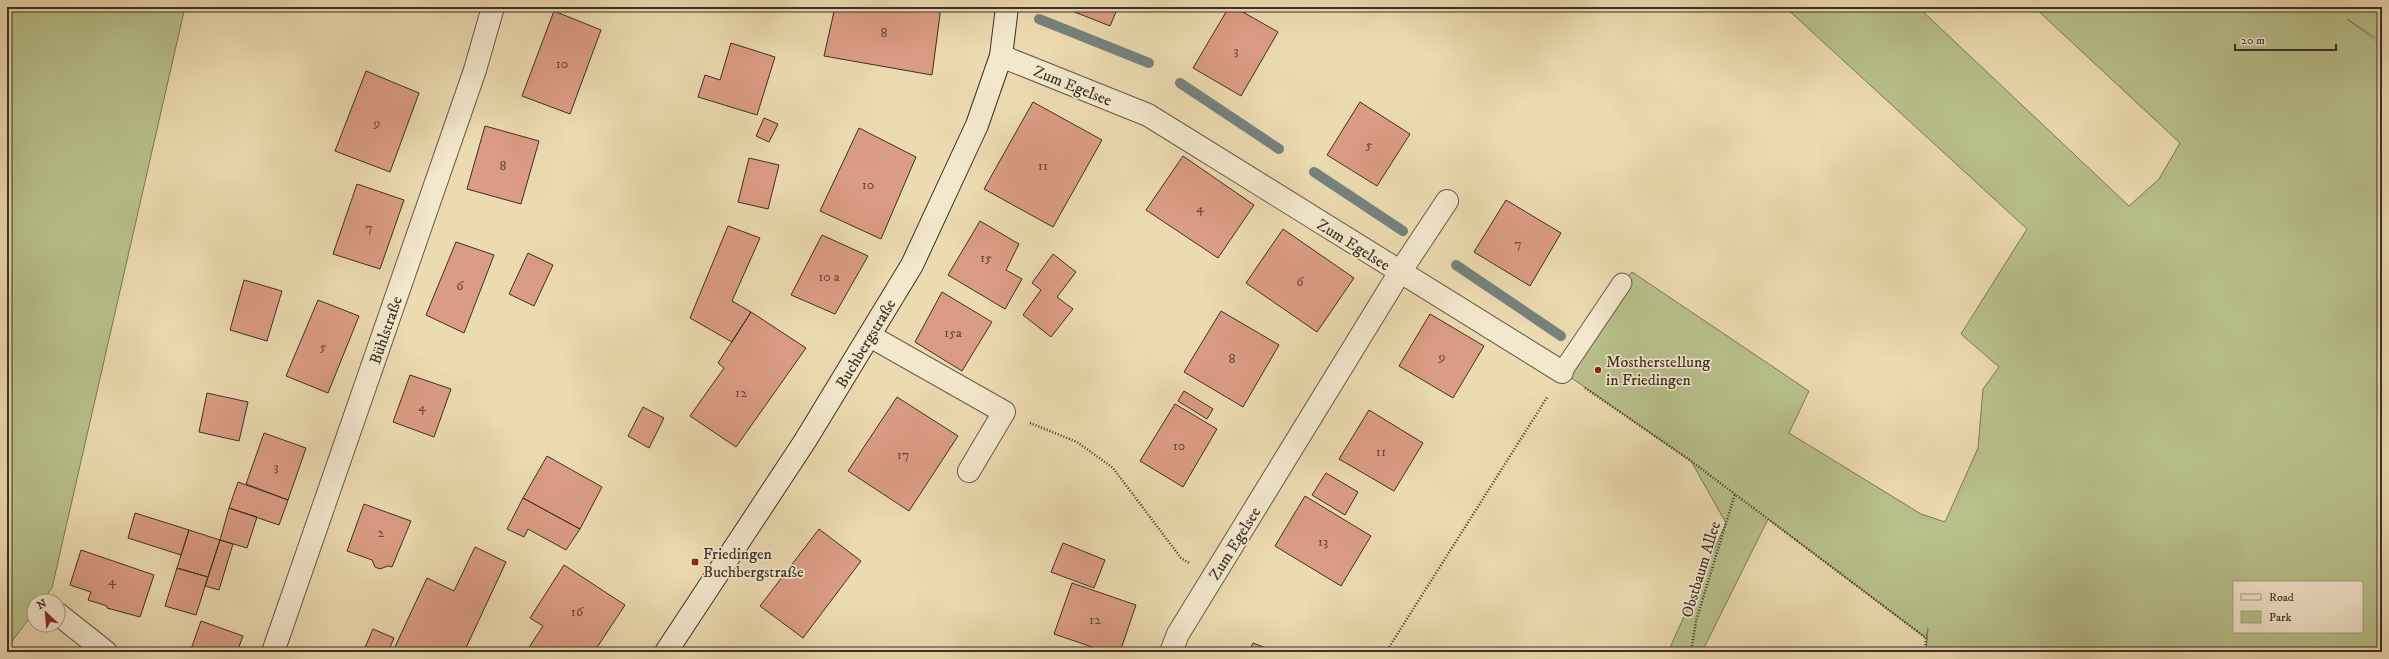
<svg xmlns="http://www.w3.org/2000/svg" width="2389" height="659" font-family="'IM FELL DW Pica',serif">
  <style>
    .green { fill: #b8c08b; stroke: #7a7859; fill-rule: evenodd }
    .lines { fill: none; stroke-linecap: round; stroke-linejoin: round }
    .stream { stroke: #76827d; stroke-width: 10 }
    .building { fill: #db9c85; stroke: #3b3027 }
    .lane-casing { stroke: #675a49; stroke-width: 21 }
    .street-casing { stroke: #675a49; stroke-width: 24 }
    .secondary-casing { stroke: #3b3027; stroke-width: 24 }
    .path { stroke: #3b3027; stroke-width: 2.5; stroke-dasharray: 1 2; stroke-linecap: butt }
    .lane { stroke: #f3e7cc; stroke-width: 19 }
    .street { stroke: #f3e7cc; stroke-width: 22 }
    .secondary { stroke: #f3e7cc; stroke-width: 22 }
    .poi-dot { fill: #8f2418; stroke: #f3e7cc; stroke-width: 1.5 }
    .labels { text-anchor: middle; stroke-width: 3.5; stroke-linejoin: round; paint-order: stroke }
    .number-label { font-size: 14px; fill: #634b3e }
    .street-label { font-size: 16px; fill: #3b3027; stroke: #f3e7cc }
    .poi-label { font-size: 16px; fill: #3b3027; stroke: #f3e7cc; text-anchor: start }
  </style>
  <rect width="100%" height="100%" fill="#ecdab0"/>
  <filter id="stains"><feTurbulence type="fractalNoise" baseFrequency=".005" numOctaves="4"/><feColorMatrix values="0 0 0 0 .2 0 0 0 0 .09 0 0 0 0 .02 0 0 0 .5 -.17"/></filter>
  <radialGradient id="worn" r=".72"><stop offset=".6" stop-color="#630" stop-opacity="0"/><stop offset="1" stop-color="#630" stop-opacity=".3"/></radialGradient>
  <path class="green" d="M 7,7 L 185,7 L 52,588 L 42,601 L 34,601 L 34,612 L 7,648 Z
    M 1785,7 L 1918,7 L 2129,206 L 2159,179 L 2180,143 L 2034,7 L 2382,7 L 2382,42 L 2347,19 L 2382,45 L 2382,652 L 1926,652 L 1928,628 L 1926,638 L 1768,519 L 1702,652 L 1668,652 L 1726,523 L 1691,461 L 1563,372 L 1622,283 L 1632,272 L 1809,391 L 1789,433 L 1921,514 L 1945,522 L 1978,448 L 1983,389 L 1999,367 L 1961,334 L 2027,229 ZM 2234,582 L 2362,582 L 2362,632 L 2234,632 Z"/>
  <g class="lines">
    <path class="stream" d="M 1039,19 L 1149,63
      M 1180,83 L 1279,149
      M 1314,172 L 1403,231
      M 1456,265 L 1561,336"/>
  </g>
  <path class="building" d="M 835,7 L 941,7 L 932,75 L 824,56 Z
    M 1062,7 L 1118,7 L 1110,26 Z
    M 1229,7 L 1234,7 L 1278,32 L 1241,96 L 1193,68 Z
    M 554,11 L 601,30 L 570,114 L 522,96 Z
    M 731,43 L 775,57 L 757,115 L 698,97 L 705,75 L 720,80 Z
    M 366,71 L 419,93 L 390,172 L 335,151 Z
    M 1033,102 L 1102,140 L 1053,227 L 984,189 Z
    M 1360,102 L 1410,134 L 1377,186 L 1327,155 Z
    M 764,118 L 778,124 L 769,142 L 756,136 Z
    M 485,126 L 539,141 L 521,204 L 467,189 Z
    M 859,128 L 916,157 L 881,239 L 820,211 Z
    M 1183,156 L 1254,205 L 1218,258 L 1146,210 Z
    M 749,158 L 779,165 L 768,209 L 738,202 Z
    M 357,184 L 404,200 L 380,269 L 333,254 Z
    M 1506,200 L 1561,233 L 1530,286 L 1474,252 Z
    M 980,221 L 1019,244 L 1006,270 L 1022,279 L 1005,309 L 948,275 Z
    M 728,226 L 760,238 L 732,301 L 751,312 L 732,342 L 690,318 Z
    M 1283,229 L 1354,278 L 1317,332 L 1246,283 Z
    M 822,235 L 868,256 L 835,314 L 791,295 Z
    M 456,242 L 494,255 L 464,333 L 426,315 Z
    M 528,253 L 553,265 L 534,306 L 509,294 Z
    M 1053,254 L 1076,272 L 1057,297 L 1073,309 L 1051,337 L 1023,315 L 1041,290 L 1032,283 Z
    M 244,280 L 282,291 L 267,341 L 230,330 Z
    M 942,292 L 992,322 L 962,371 L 915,342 Z
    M 318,300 L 359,316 L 328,393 L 286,376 Z
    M 1221,311 L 1279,345 L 1243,407 L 1184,372 Z
    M 751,312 L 806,348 L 736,447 L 690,416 L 724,368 L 718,363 Z
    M 1430,314 L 1484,346 L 1453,398 L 1399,366 Z
    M 410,375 L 451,389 L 434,437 L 393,422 Z
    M 1184,391 L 1213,409 L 1207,419 L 1178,401 Z
    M 207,393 L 248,402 L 239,441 L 199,432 Z
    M 897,397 L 958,436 L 909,511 L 848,471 Z
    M 1175,404 L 1217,429 L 1183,487 L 1140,461 Z
    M 643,407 L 664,418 L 649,448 L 628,436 Z
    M 1369,410 L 1423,443 L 1394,491 L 1339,459 Z
    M 264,433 L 306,448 L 288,500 L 246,484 Z
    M 547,456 L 602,487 L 580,529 L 523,498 Z
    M 1326,473 L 1358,492 L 1345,515 L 1312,495 Z
    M 238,482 L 288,500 L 279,525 L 229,508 Z
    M 1305,496 L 1371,536 L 1341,586 L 1275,546 Z
    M 523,498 L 580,529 L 566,550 L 528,529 L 524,537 L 507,529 Z
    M 364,504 L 411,521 L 392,567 L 388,566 L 380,569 L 375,567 L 372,560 L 347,551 Z
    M 229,508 L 257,517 L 247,548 L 220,540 Z
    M 135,513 L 189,530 L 181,555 L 128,538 Z
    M 819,529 L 861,561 L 803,638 L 760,606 Z
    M 189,530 L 220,540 L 208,577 L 177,568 Z
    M 220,540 L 233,544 L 219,590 L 205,586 Z
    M 1063,543 L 1105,560 L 1094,588 L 1051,572 Z
    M 475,547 L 506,562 L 464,652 L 402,652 L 394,649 L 427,578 L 454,591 Z
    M 81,550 L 154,575 L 140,617 L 107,608 L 107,606 L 88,600 L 91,592 L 70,585 Z
    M 564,565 L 625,605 L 594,652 L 526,652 L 543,626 L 530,618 Z
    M 177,568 L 208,577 L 196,615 L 165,606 Z
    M 1072,583 L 1136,605 L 1120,652 L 1107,652 L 1054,634 Z
    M 201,621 L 243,636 L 237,652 L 190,652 Z
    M 373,629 L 394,638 L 388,652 L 363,652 Z
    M 1253,643 L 1276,652 L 1249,652 Z"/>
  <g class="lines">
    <g class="lane-casing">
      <path id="lane" d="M 1562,372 L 1622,283"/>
    </g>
    <g class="street-casing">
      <path id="street" d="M 1001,56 L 1148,115 L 1562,372
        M 870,336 L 1004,412 L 969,471
        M 58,614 L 106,652
        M 273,652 L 475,70 L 493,7
        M 1171,652 L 1178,634 L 1400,272 L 1447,201"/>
    </g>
    <g class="secondary-casing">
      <path id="secondary" d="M 666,652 L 805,441 L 912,265 L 977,125 L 1001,56 L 1007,7"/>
    </g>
    <path class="path" d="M 1585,388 L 1691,461 L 1926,638 L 1925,652
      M 1030,423 L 1077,442 L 1113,468 L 1181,558 L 1189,563
      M 1386,652 L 1548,396
      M 1691,652 L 1696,621 L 1735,494"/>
    <use href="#lane" class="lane"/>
    <use href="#street" class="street"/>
    <use href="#secondary" class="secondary"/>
  </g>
  <g class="poi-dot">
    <circle cx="1598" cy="370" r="4"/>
    <rect x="691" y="558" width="8" height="8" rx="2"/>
  </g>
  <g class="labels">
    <g class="number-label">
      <text x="884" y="37">8</text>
      <text x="1236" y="55">3</text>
      <text x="562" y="68">10</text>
      <text x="377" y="127">9</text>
      <text x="1369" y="149">5</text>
      <text x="503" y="170">8</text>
      <text x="1043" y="170">11</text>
      <text x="868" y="189">10</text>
      <text x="1200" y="212">4</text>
      <text x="369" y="232">7</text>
      <text x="1518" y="248">7</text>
      <text x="986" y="262">15</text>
      <text x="829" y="281">10 a</text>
      <text x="1300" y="286">6</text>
      <text x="460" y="290">6</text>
      <text x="953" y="337">15a</text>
      <text x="323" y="351">5</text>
      <text x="1442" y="361">9</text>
      <text x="1232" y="363">8</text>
      <text x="741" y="397">12</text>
      <text x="422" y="411">4</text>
      <text x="1179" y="450">10</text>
      <text x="1381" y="456">11</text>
      <text x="903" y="459">17</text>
      <text x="276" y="471">3</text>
      <text x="381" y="537">2</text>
      <text x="1323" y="546">13</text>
      <text x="112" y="585">4</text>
      <text x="577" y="616">16</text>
      <text x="1095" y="624">12</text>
    </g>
    <g class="street-label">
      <text transform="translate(1073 85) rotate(22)" y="6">Zum Egelsee</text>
      <text transform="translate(1354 244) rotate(32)" y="6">Zum Egelsee</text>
      <text transform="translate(385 330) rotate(-71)" y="6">Bühlstraße</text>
      <text transform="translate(865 343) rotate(-59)" y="6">Buchbergstraße</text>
      <text transform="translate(1234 543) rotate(-58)" y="6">Zum Egelsee</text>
      <text transform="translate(1700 569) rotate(-73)" y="6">Obstbaum Allee</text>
    </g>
    <g class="poi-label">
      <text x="1606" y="367">Mostherstellung<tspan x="1606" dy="18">in Friedingen</tspan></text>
      <text x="703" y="559">Friedingen<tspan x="703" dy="18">Buchbergstraße</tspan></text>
    </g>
  </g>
  <rect width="2389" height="659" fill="none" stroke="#ecdab0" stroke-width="24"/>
  <rect x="8" y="8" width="2373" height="643" fill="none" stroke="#3b3027" stroke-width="2"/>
  <rect x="12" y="12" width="2365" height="635" fill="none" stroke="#3b3027"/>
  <rect x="2233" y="581" width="130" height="52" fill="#f3e7cc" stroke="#a99e8a"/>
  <rect x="2241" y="594" width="20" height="6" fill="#f3e7cc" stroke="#a99e8a"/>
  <text x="2269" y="601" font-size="12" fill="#3b3027">Road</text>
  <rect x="2241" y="611" width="20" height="12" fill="#b8c08b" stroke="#a99e8a"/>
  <text x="2269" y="621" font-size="12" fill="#3b3027">Park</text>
  <g transform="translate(46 613) rotate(334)"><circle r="19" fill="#f3e7cc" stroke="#a99e8a"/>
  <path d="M0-3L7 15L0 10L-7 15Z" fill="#8f2418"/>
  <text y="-6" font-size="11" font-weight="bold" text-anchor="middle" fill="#3b3027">N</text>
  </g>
  <path d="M2235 44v6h101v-6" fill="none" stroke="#3b3027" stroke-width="2"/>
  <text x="2241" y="44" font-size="12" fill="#3b3027" stroke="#f3e7cc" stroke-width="3" paint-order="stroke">20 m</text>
  <rect width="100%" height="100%" filter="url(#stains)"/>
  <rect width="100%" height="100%" fill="url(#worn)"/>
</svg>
